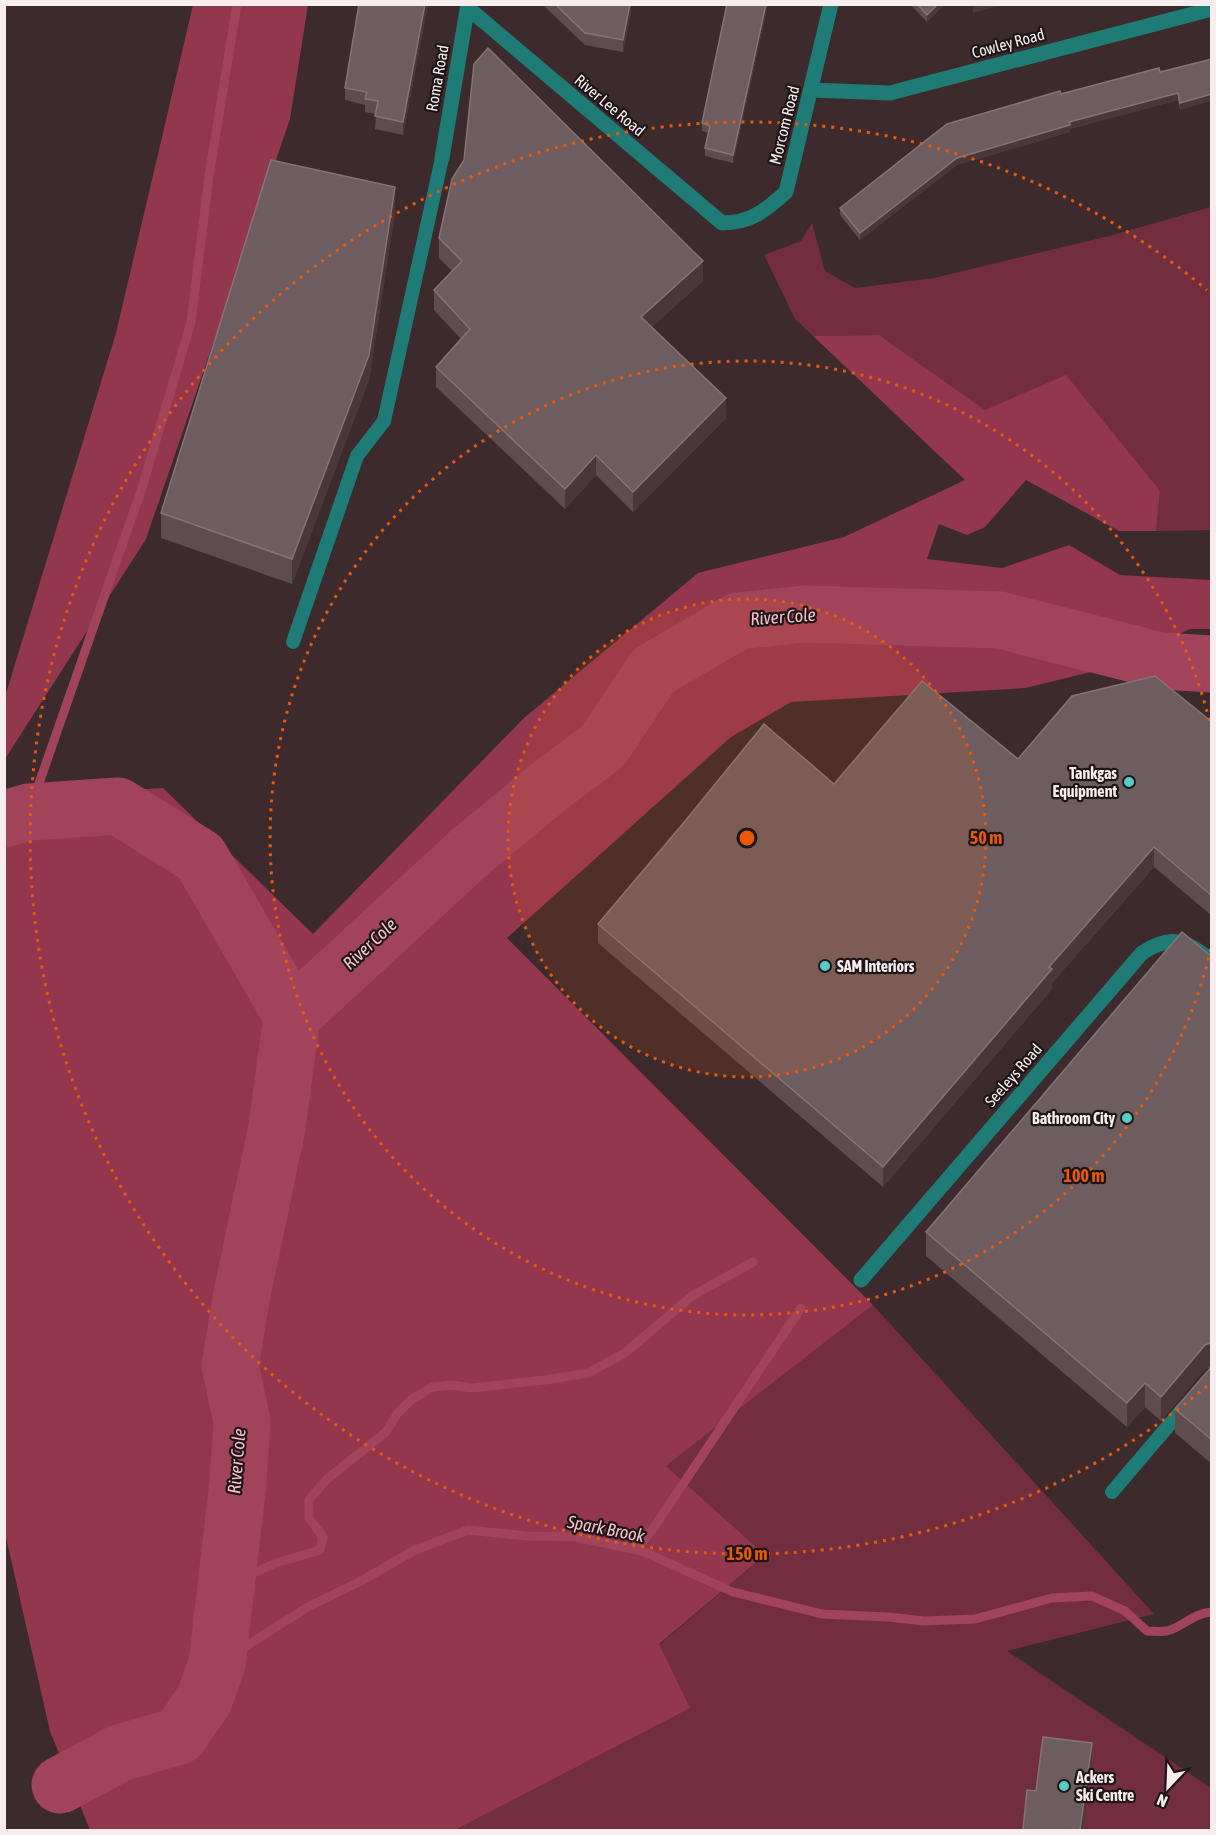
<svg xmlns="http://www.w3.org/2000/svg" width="1216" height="1835" font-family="'Asap Condensed',sans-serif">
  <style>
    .green { fill: #722e3f }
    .forest { fill: #93374f }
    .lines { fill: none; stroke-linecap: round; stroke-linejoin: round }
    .stream { stroke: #a1445b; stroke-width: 9 }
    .river { stroke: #a1445b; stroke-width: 57 }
    .service { stroke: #1e7b76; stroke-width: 14 }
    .minor { stroke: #1e7b76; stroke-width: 15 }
    .wall { fill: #5e4c4f }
    .shaded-wall { fill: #49373a }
    .building { fill: #6e5d60; stroke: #847476; stroke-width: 1.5 }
    .ring { fill: none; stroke: #e8590c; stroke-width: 3; stroke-dasharray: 3 6 }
    .poi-dot { fill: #55cec5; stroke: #1d1517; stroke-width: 2 }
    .labels { text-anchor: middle; stroke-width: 4.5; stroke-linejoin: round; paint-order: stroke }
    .street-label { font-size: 16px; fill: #f8edee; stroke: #1d1517 }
    .poi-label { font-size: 16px; font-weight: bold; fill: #f8edee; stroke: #1d1517; text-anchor: end }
    .water-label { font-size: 18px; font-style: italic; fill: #f5c0c9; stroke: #1d1517 }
    .centre { fill: #e8590c; stroke: #1d1517; stroke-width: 3 }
    .ring-label { font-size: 18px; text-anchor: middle; font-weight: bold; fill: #e8590c; stroke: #1d1517; stroke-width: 4.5; stroke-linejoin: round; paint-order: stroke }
  </style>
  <rect width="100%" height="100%" fill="#3c2a2d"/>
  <path class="green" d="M 1211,207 L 1211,530 L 1156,531 L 1160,491 L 985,410 L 879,335 L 813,336 L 795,319 L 764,255 L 801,241 L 812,223 L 825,271 L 855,288 L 934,278 L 1113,235 Z
    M 873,1305 L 1154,1614 L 1007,1651 L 1211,1788 L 1211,1830 L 455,1830 L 689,1708 L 659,1645 L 765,1555 L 666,1466 Z"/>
  <path class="forest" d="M 193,5 L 308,5 L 290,119 L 146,539 L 5,759 L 5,697 L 116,333 Z
    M 879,335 L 985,410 L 1066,375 L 1160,491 L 1156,531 L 1119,531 L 1026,480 L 985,527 L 967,535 L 939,524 L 927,559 L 1002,568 L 1069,545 L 1120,575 L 1211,580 L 1211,629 L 1190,629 L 1091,672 L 1025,688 L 791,702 L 731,737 L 507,938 L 873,1305 L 666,1466 L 765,1555 L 659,1644 L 690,1708 L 455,1830 L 90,1830 L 50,1731 L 5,1533 L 4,797 L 163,788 L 313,934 L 524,718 L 698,573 L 844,537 L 965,480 L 813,336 Z"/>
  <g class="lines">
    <path class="stream" d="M 29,812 L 142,488 L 191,322 L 209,176 L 237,4
      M 631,1549 L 645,1539 L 655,1526 L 801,1308
      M 225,1595 L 247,1576 L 276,1563 L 320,1550 L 323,1537 L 309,1518 L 309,1500 L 327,1479 L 386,1432 L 397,1414 L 412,1399 L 433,1387 L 452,1385 L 472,1388 L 545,1380 L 588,1373 L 625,1353 L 692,1296 L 753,1262
      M 217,1664 L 308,1607 L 361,1581 L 413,1551 L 468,1530 L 526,1536 L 576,1537 L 642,1551 L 733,1592 L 822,1614 L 888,1617 L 924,1621 L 975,1619 L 1052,1598 L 1092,1596 L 1125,1611 L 1147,1631 C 1153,1631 1161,1632 1167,1631 C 1183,1627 1193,1613 1212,1612"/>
    <path class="river" d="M 4,819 L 29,812 L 118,806 L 200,857 L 292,1016
      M 60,1785 L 120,1753 L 179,1736 L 204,1700 L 217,1664 L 238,1483 L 242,1421 L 230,1366 L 242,1294 L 277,1127 L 292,1016 L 471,851 L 551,785 L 603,746 L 653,671 L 738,621 L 805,614 L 1000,620 L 1161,661 L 1212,664"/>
    <path class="service" d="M 293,642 L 357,456 L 384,421 L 442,158
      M 1112,1492 L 1187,1404"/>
    <path class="minor" d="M 468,8 L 722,223 C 751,223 766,210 786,192 L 831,4
      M 811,90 L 890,93 L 1212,9
      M 442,158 L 468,4
      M 861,1280 L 1142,953 C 1171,934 1185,940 1212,961"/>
  </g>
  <path class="wall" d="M 359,4 L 428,4 L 403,135 L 375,129 L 376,114 L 365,112 L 365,105 L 345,100 L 345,88 Z
    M 542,4 L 631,4 L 631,12 L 623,52 L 585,45 Z
    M 727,4 L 768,4 L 733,163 L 705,156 L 705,148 L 708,133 L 702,131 L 702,123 Z
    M 910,4 L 945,4 L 927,22 Z
    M 1212,59 L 1180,110 L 1178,100 L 1070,129 L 1070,132 L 957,165 L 860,240 L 840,215 L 840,208 L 1061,94 L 1160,72 Z
    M 395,213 L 369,380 L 292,584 L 161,538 L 161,513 Z
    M 439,238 L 703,281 L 652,327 L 726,418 L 633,512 L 596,475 L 565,509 L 436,387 L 436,367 L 461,339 L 434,310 L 434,290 L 452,271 L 439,258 Z
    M 1212,722 L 1212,916 L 1154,867 L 1052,983 L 1052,989 L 883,1187 L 598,943 L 598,924 L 834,784 L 1018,759 Z
    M 1212,957 L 1212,1464 L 1175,1433 L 1175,1409 L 1211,1367 L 1205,1369 L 1161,1421 L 1145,1407 L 1127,1427 L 926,1256 L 926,1232 Z"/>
  <path class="shaded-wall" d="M 425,4 L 428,4 L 403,135 L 403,122 Z
    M 630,4 L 631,4 L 631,12 L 623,52 L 623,40 Z
    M 766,4 L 768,4 L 733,163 L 733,155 Z
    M 938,4 L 945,4 L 927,22 L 927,15 Z
    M 978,4 L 1005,4 L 973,13 L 973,6 Z
    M 1178,93 L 1178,100 L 1070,129 L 1070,132 L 957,165 L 860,240 L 860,233 L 957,158 L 1069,122 Z
    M 1212,94 L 1212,101 L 1180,110 L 1180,103 Z
    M 395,187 L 395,213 L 369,380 L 292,584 L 292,559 Z
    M 703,261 L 703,281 L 641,337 L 641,317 Z
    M 726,398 L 726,418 L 633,512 L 633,492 Z
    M 596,455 L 596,475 L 565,509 L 565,489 Z
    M 1154,847 L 1154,867 L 1052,983 L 1052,989 L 883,1187 L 883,1167 L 1049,967 Z
    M 1210,1343 L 1210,1366 L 1205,1369 L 1161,1421 L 1161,1397 L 1205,1345 Z
    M 1145,1383 L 1145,1407 L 1127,1427 L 1127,1403 Z
    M 1092,1743 L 1092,1763 L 1083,1830 L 1080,1830 Z"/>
  <path class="building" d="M 359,4 L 425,4 L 403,122 L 375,116 L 378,101 L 365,99 L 367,92 L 345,88 Z
    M 555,4 L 630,4 L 623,40 L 585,33 Z
    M 727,4 L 766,4 L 733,155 L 705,148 L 710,126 L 702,123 Z
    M 917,4 L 938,4 L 927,15 Z
    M 488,48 L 703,261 L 641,317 L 726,398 L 633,492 L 596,455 L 565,489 L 436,367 L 470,329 L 434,290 L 462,261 L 439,238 L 452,179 L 464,160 L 474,64 Z
    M 1212,59 L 1212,94 L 1180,103 L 1178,93 L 1069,122 L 1070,125 L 957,158 L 860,233 L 840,208 L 947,124 L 1060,91 L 1061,94 L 1159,68 L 1160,72 Z
    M 271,160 L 395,187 L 369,355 L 292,559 L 161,513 Z
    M 1155,676 L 1212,722 L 1212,896 L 1154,847 L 1049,967 L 1052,969 L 883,1167 L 598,924 L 686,820 L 764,724 L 834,784 L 922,681 L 1018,759 L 1072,696 Z
    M 1182,932 L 1212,957 L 1212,1343 L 1210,1343 L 1205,1345 L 1161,1397 L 1145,1383 L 1127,1403 L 926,1232 Z
    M 1212,1366 L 1212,1440 L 1175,1409 Z
    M 1043,1737 L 1092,1743 L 1080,1830 L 1023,1830 L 1027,1790 L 1036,1791 Z"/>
  <circle cx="747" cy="838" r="239" fill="#e8590c" fill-opacity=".12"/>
  <g class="ring">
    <circle cx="747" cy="838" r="239"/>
    <path d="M1211 949A477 477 0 1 1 1211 727"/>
    <path d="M1207 1386A716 716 0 1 1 1207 290"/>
  </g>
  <g class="poi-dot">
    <circle cx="1129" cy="782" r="6"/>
    <circle cx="825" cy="966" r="6"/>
    <circle cx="1127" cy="1118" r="6"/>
    <circle cx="1064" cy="1786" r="6"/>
  </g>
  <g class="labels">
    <g class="street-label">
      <text transform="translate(1008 43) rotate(-15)" y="6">Cowley Road</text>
      <text transform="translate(437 78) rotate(-80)" y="6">Roma Road</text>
      <text transform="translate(610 105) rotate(40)" y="6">River Lee Road</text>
      <text transform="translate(784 125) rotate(-76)" y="6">Morcom Road</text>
      <text transform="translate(1013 1075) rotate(-49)" y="6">Seeleys Road</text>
    </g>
    <g class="poi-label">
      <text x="1117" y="779">Tankgas<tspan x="1117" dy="18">Equipment</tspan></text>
      <text x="837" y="972" text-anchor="start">SAM Interiors</text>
      <text x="1115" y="1124">Bathroom City</text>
      <text x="1076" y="1783" text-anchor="start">Ackers<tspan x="1076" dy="18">Ski Centre</tspan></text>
    </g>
    <g class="water-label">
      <text transform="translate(783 617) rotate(-4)" y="6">River Cole</text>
      <text transform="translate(370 944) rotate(-43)" y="6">River Cole</text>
      <text transform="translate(237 1461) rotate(-85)" y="6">River Cole</text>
      <text transform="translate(606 1529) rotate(11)" y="6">Spark Brook</text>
    </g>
  </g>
  <circle cx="747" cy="838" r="9" class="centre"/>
  <g class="ring-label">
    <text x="986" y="844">50 m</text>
    <text x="1084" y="1182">100 m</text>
    <text x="747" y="1560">150 m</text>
  </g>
  <rect width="1216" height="1835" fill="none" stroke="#f8edee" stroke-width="12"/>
  <g transform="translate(1168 1787) rotate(203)" stroke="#1d1517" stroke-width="4.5" paint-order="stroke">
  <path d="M0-4.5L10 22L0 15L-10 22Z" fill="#f8edee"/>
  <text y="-9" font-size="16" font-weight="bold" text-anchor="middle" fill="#f8edee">N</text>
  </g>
</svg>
